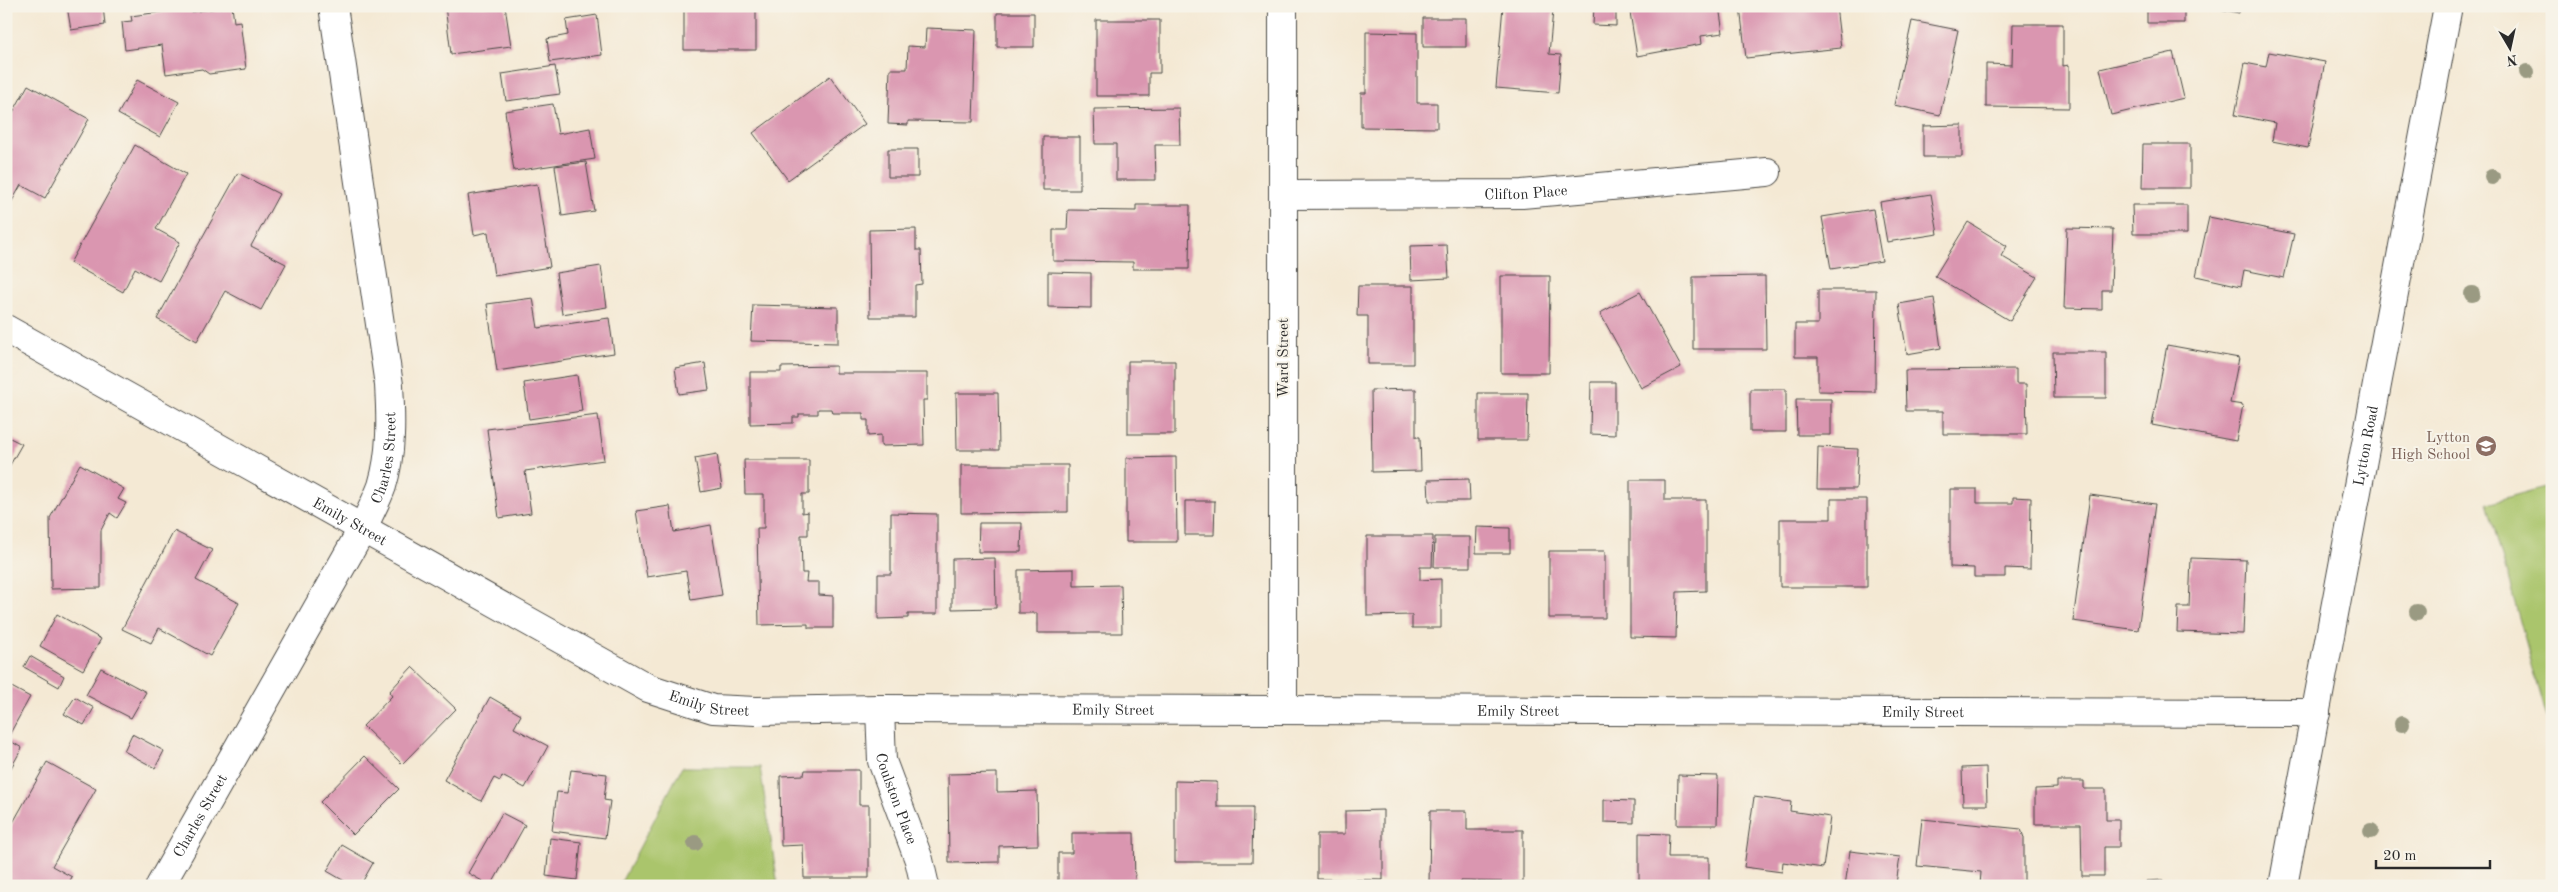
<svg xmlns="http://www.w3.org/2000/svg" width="2558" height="892" font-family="'Old Standard TT',serif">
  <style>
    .green { fill: #aac56c; stroke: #6a784c }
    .building { fill: #da96b0 }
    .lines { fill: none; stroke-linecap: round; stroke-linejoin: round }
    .street-casing { stroke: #494844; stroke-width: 30 }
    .secondary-casing { stroke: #494844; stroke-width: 30 }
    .street { stroke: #fff; stroke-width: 28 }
    .secondary { stroke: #fff; stroke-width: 28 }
    .tree { fill: #9a9a82 }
    .labels { text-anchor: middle; stroke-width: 4; stroke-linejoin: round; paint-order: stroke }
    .street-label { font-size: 15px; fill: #2b2b2b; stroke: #f7f3e8 }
    .education-label { font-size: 15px; fill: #785e54; stroke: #f7f3e8; text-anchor: end }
  </style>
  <rect width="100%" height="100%" fill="#f7f3e8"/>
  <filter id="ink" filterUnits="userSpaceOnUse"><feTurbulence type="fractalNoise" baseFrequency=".02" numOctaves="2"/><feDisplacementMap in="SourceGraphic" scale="10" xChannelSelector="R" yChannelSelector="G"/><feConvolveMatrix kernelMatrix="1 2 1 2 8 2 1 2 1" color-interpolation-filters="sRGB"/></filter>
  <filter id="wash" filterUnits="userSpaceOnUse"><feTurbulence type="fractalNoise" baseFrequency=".0096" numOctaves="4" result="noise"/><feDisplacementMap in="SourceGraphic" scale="20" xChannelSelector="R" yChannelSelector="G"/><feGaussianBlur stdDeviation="1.12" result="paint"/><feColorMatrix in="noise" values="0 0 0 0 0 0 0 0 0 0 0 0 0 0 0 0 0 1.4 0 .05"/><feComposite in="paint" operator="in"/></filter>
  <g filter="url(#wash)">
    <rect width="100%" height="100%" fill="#f4e9d4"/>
    <path class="green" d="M 2552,485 L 2552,736 L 2487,503 Z
      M 682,767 L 760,767 L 778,886 L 619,886 Z"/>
    <g id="blocks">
      <path class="building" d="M 67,6 L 103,6 L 105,25 L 71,30 Z
        M 232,6 L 234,22 L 240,21 L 246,69 L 209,74 L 202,69 L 166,74 L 162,45 L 125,50 L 122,22 L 132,21 L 131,16 L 190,8 L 191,12 Z
        M 445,6 L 505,6 L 511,46 L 451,54 Z
        M 684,6 L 756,6 L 756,50 L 684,50 Z
        M 780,6 L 817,6 L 817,10 L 780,11 Z
        M 1503,6 L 1553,10 L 1549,54 L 1561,55 L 1558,93 L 1496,88 Z
        M 1594,6 L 1616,6 L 1616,26 L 1593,25 Z
        M 1629,6 L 1719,6 L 1723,33 L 1701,36 L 1702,44 L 1637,56 Z
        M 1836,6 L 1841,48 L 1746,58 L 1740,7 Z
        M 2147,6 L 2184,6 L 2184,23 L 2147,23 Z
        M 2204,6 L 2240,6 L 2239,13 Z
        M 997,13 L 1034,13 L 1034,47 L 997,47 Z
        M 597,15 L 602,55 L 550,62 L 547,39 L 568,35 L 566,20 Z
        M 1423,18 L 1466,18 L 1466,47 L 1423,47 Z
        M 1096,20 L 1160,20 L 1160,73 L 1149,73 L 1149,96 L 1096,96 Z
        M 1912,21 L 1958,30 L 1940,115 L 1894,105 Z
        M 2013,24 L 2063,24 L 2063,66 L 2069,65 L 2069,108 L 1986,107 L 1986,64 L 2012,65 Z
        M 926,28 L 976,30 L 973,122 L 908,121 L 908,125 L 888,124 L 890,69 L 907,69 L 908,46 L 925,47 Z
        M 1366,32 L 1417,33 L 1417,103 L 1437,103 L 1437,128 L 1361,127 L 1361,93 L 1366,93 Z
        M 2173,52 L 2184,98 L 2111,115 L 2100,69 Z
        M 2269,52 L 2325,62 L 2308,148 L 2272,141 L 2275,123 L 2235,115 L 2245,63 L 2266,67 Z
        M 555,66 L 560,94 L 506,101 L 502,74 Z
        M 830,76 L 865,124 L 788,180 L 753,133 Z
        M 137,80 L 179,102 L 160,137 L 118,114 Z
        M 28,85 L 89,119 L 45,198 L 21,185 L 6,212 L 6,125 Z
        M 553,104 L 558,134 L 590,128 L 595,159 L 514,171 L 505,111 Z
        M 1179,108 L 1180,145 L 1155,145 L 1156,180 L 1116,180 L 1116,144 L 1095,144 L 1094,109 Z
        M 1962,125 L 1962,157 L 1923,157 L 1923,126 Z
        M 1043,137 L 1080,137 L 1080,190 L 1043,190 Z
        M 2143,144 L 2190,144 L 2190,188 L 2142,188 Z
        M 135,145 L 186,174 L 156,229 L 180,242 L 159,281 L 135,268 L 123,292 L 70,263 Z
        M 888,149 L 918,149 L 918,177 L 888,177 Z
        M 586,162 L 594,211 L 562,216 L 555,166 Z
        M 238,173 L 279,194 L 251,246 L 286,264 L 261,310 L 225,291 L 197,341 L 157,319 Z
        M 537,184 L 550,267 L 494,276 L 488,232 L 474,235 L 468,195 Z
        M 1931,194 L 1938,234 L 1887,242 L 1880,202 Z
        M 1136,205 L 1190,205 L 1189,269 L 1133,269 L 1133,262 L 1053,261 L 1053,230 L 1067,230 L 1068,210 L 1136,211 Z
        M 2132,205 L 2187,205 L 2187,234 L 2133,234 Z
        M 1873,209 L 1882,261 L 1831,269 L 1822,217 Z
        M 2209,217 L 2294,234 L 2284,278 L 2244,270 L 2241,286 L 2196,276 Z
        M 1968,222 L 2007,246 L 2001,256 L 2037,277 L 2010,321 L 1935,276 Z
        M 2067,228 L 2113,229 L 2111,290 L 2102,290 L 2102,309 L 2064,308 Z
        M 916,229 L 916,250 L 921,250 L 922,284 L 915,285 L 915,317 L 870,317 L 869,230 Z
        M 1447,245 L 1449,278 L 1411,280 L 1410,246 Z
        M 601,266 L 607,307 L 562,314 L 556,273 Z
        M 1048,272 L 1091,273 L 1091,308 L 1048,307 Z
        M 1501,276 L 1550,276 L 1549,373 L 1501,373 Z
        M 1765,276 L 1766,349 L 1693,349 L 1693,277 Z
        M 1358,286 L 1413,286 L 1413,364 L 1368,364 L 1368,316 L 1357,316 Z
        M 1818,290 L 1876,290 L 1875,392 L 1818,391 L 1818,357 L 1795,357 L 1795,324 L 1818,324 Z
        M 1640,292 L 1681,367 L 1641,388 L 1600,313 Z
        M 533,298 L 538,328 L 609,318 L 614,353 L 497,371 L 487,304 Z
        M 1934,298 L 1941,348 L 1907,354 L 1899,304 Z
        M 753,305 L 838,307 L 838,343 L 751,341 Z
        M 2167,345 L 2239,358 L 2230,403 L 2243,405 L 2236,441 L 2152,425 Z
        M 2053,352 L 2106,352 L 2106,398 L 2054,398 Z
        M 1128,361 L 1175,361 L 1175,434 L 1128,434 Z
        M 705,363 L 709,390 L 679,394 L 675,368 Z
        M 836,366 L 836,373 L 927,373 L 927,400 L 923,400 L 924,445 L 881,446 L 881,435 L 868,436 L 868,420 L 863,420 L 863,413 L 832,413 L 831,409 L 818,409 L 818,414 L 799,414 L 799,417 L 793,417 L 793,423 L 750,424 L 750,372 L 781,372 L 781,367 Z
        M 2016,369 L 2016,384 L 2026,384 L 2027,434 L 1943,434 L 1943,411 L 1906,411 L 1905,370 Z
        M 577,375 L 582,411 L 529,419 L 524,383 Z
        M 1591,382 L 1615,382 L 1615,435 L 1590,434 Z
        M 1416,389 L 1416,437 L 1420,437 L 1421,471 L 1372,472 L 1371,390 Z
        M 1750,389 L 1786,389 L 1786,432 L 1750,432 Z
        M 956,393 L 998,393 L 999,450 L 957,450 Z
        M 1478,393 L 1528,393 L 1527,440 L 1478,440 Z
        M 1796,399 L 1831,399 L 1831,435 L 1797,435 Z
        M 598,415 L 604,460 L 525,471 L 531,513 L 499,518 L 487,429 Z
        M 6,436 L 22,444 L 6,472 Z
        M 1818,447 L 1858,449 L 1856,489 L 1817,489 Z
        M 717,454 L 722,488 L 701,492 L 695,458 Z
        M 1176,457 L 1177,542 L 1126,542 L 1126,458 Z
        M 744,460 L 809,460 L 809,494 L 802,494 L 802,513 L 808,512 L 808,535 L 801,535 L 802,573 L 807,573 L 806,582 L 819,582 L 819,595 L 833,596 L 833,628 L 808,628 L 808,624 L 759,625 L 757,528 L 764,528 L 764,494 L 745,494 Z
        M 80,464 L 124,489 L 118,499 L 126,503 L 117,518 L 110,513 L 101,530 L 101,588 L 51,589 L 50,518 Z
        M 961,465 L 1068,465 L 1068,512 L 961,513 Z
        M 1469,479 L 1470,501 L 1429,501 L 1428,480 Z
        M 1630,480 L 1665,480 L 1665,500 L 1706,500 L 1706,591 L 1677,592 L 1676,638 L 1630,637 Z
        M 1950,489 L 1977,489 L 1977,503 L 2013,503 L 2013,497 L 2031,498 L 2030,569 L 2005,568 L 2005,577 L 1974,577 L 1974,568 L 1950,567 Z
        M 2090,495 L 2155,504 L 2138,630 L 2073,621 Z
        M 1831,499 L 1867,499 L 1867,587 L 1780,587 L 1780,519 L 1831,519 Z
        M 1185,501 L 1215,501 L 1214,535 L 1185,535 Z
        M 670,506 L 674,532 L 711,525 L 722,595 L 691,600 L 686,571 L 647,577 L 636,511 Z
        M 891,513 L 937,514 L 937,614 L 908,614 L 908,618 L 878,619 L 878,574 L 891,574 Z
        M 979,523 L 1022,523 L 1021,552 L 978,552 Z
        M 1477,527 L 1510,528 L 1510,553 L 1476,553 Z
        M 174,531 L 212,550 L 196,580 L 239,603 L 210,656 L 159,628 L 151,643 L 122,629 Z
        M 1367,536 L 1433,536 L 1432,567 L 1420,567 L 1420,580 L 1441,579 L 1441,628 L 1412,628 L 1412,615 L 1367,616 Z
        M 1435,537 L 1470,537 L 1470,567 L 1434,567 Z
        M 1549,551 L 1605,551 L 1605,618 L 1549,618 Z
        M 995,558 L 996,608 L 952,609 L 952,559 Z
        M 2191,558 L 2246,560 L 2243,634 L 2177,632 L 2178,607 L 2189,607 Z
        M 1074,569 L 1074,586 L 1121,585 L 1122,633 L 1037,633 L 1037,613 L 1018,613 L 1018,570 Z
        M 57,614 L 101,639 L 83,670 L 40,646 Z
        M 30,656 L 64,676 L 59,687 L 24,667 Z
        M 412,667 L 456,709 L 402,764 L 363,726 L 392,696 L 389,692 Z
        M 101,668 L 146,692 L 131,718 L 86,695 Z
        M 6,684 L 30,697 L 7,739 L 22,748 L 6,777 Z
        M 75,697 L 94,708 L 84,725 L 64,714 Z
        M 490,697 L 521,715 L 514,728 L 548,746 L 525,788 L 502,776 L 500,781 L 494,778 L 481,801 L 444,780 Z
        M 132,734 L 164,751 L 155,768 L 124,751 Z
        M 365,756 L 399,789 L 353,835 L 320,802 Z
        M 47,762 L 96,789 L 52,866 L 72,877 L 67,886 L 6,886 L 6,835 Z
        M 1986,767 L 1987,805 L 1963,805 L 1962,768 Z
        M 571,770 L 607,774 L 604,800 L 610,801 L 605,838 L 552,831 L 557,792 L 567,793 Z
        M 805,770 L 859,770 L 859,805 L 869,805 L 869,878 L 804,878 L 803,845 L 781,846 L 780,776 L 804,775 Z
        M 997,773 L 997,792 L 1037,791 L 1038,845 L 999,846 L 999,862 L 949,863 L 948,774 Z
        M 1678,775 L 1718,776 L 1717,825 L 1677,825 Z
        M 1175,781 L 1217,782 L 1217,807 L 1253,807 L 1252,862 L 1175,862 Z
        M 2057,781 L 2084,781 L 2084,789 L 2106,789 L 2106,820 L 2119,820 L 2119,847 L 2104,847 L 2104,876 L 2082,876 L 2081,824 L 2035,824 L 2035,789 L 2057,788 Z
        M 1754,797 L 1791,802 L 1790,811 L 1830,817 L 1823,868 L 1783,862 L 1782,872 L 1744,867 Z
        M 1604,800 L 1634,801 L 1634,823 L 1604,822 Z
        M 1383,810 L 1383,880 L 1317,879 L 1317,834 L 1345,834 L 1345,811 Z
        M 1430,811 L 1467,811 L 1467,830 L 1523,830 L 1523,882 L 1461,881 L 1461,886 L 1429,886 Z
        M 502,813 L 525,825 L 491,886 L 468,873 Z
        M 1922,819 L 2021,829 L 2024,838 L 2024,886 L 1980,886 L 1981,872 L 1917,866 Z
        M 1072,833 L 1134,833 L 1135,886 L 1058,885 L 1058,853 L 1072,853 Z
        M 1639,833 L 1669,834 L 1668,857 L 1709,857 L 1709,886 L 1639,886 Z
        M 550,838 L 581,842 L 577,880 L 546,876 Z
        M 342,845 L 373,863 L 360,886 L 353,886 L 327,871 Z
        M 1850,851 L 1900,857 L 1896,884 L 1881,882 L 1880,886 L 1845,886 Z
        M 2164,880 L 2164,886 L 2146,886 L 2146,881 Z"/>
    </g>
  </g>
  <g filter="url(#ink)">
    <use href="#blocks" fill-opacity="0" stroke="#494844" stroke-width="1"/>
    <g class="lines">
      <g class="street-casing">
        <g id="street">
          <path id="s1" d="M 1284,195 L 1522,194 L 1767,172"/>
          <path id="s2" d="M 6,329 L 648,688 L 713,709 L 756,711 L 880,709 L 2316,713"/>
          <path id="s3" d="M 880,709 L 882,761 L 919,860 L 925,886"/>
          <path d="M 1283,710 L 1283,6"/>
          <path id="s4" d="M 160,886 L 363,528 C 369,514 377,500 382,486 C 392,453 391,419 389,385 L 333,6"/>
        </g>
      </g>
      <g class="secondary-casing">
        <g id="secondary">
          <path id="s5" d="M 2283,886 L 2448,6"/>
        </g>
      </g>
      <use href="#street" class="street"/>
      <use href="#secondary" class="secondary"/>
    </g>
    <g class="tree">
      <circle cx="2527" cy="72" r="8"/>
      <circle cx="2492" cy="177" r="8"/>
      <circle cx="2472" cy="294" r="8"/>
      <circle cx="2417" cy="612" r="8"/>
      <circle cx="2402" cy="724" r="8"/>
      <circle cx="2371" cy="831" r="8"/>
      <circle cx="695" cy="843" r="8"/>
    </g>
  </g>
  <defs>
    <g id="school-disc" transform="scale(1.125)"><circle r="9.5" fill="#8d6e63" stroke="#f7f3e8"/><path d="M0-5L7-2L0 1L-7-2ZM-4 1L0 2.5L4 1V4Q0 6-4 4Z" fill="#fff"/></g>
  </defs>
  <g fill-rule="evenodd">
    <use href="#school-disc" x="2486" y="446"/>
  </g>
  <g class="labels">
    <g class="street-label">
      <text dy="5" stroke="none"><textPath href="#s1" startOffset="242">Clifton Place</textPath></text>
      <text transform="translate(1283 358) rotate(-90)" y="5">Ward Street</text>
      <text dy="5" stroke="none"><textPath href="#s5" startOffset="448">Lytton Road</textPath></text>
      <text dy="5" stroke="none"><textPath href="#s4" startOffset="486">Charles Street</textPath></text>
      <text dy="5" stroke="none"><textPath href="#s2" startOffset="394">Emily Street</textPath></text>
      <text dy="5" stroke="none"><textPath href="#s2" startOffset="799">Emily Street</textPath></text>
      <text dy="5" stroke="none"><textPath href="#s2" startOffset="1204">Emily Street</textPath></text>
      <text dy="5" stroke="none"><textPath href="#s2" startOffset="1609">Emily Street</textPath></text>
      <text dy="5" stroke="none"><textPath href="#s2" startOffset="2014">Emily Street</textPath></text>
      <text dy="5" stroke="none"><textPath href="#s3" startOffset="92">Coulston Place</textPath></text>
      <text dy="5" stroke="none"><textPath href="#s4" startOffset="81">Charles Street</textPath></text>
    </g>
    <g class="education-label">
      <text x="2470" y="442">Lytton<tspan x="2470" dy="17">High School</tspan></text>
    </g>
  </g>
  <rect width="2558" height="892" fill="none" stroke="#f7f3e8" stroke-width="25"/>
  <g transform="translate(2510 48) rotate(171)" stroke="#f7f3e8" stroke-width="4" paint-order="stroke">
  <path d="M0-4L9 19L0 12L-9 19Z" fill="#2b2b2b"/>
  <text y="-8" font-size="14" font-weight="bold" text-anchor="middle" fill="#2b2b2b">N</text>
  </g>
  <path d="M2376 860v8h114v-8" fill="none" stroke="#2b2b2b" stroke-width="2.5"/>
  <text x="2383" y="860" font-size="15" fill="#2b2b2b" stroke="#f7f3e8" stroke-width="4" paint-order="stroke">20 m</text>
</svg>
